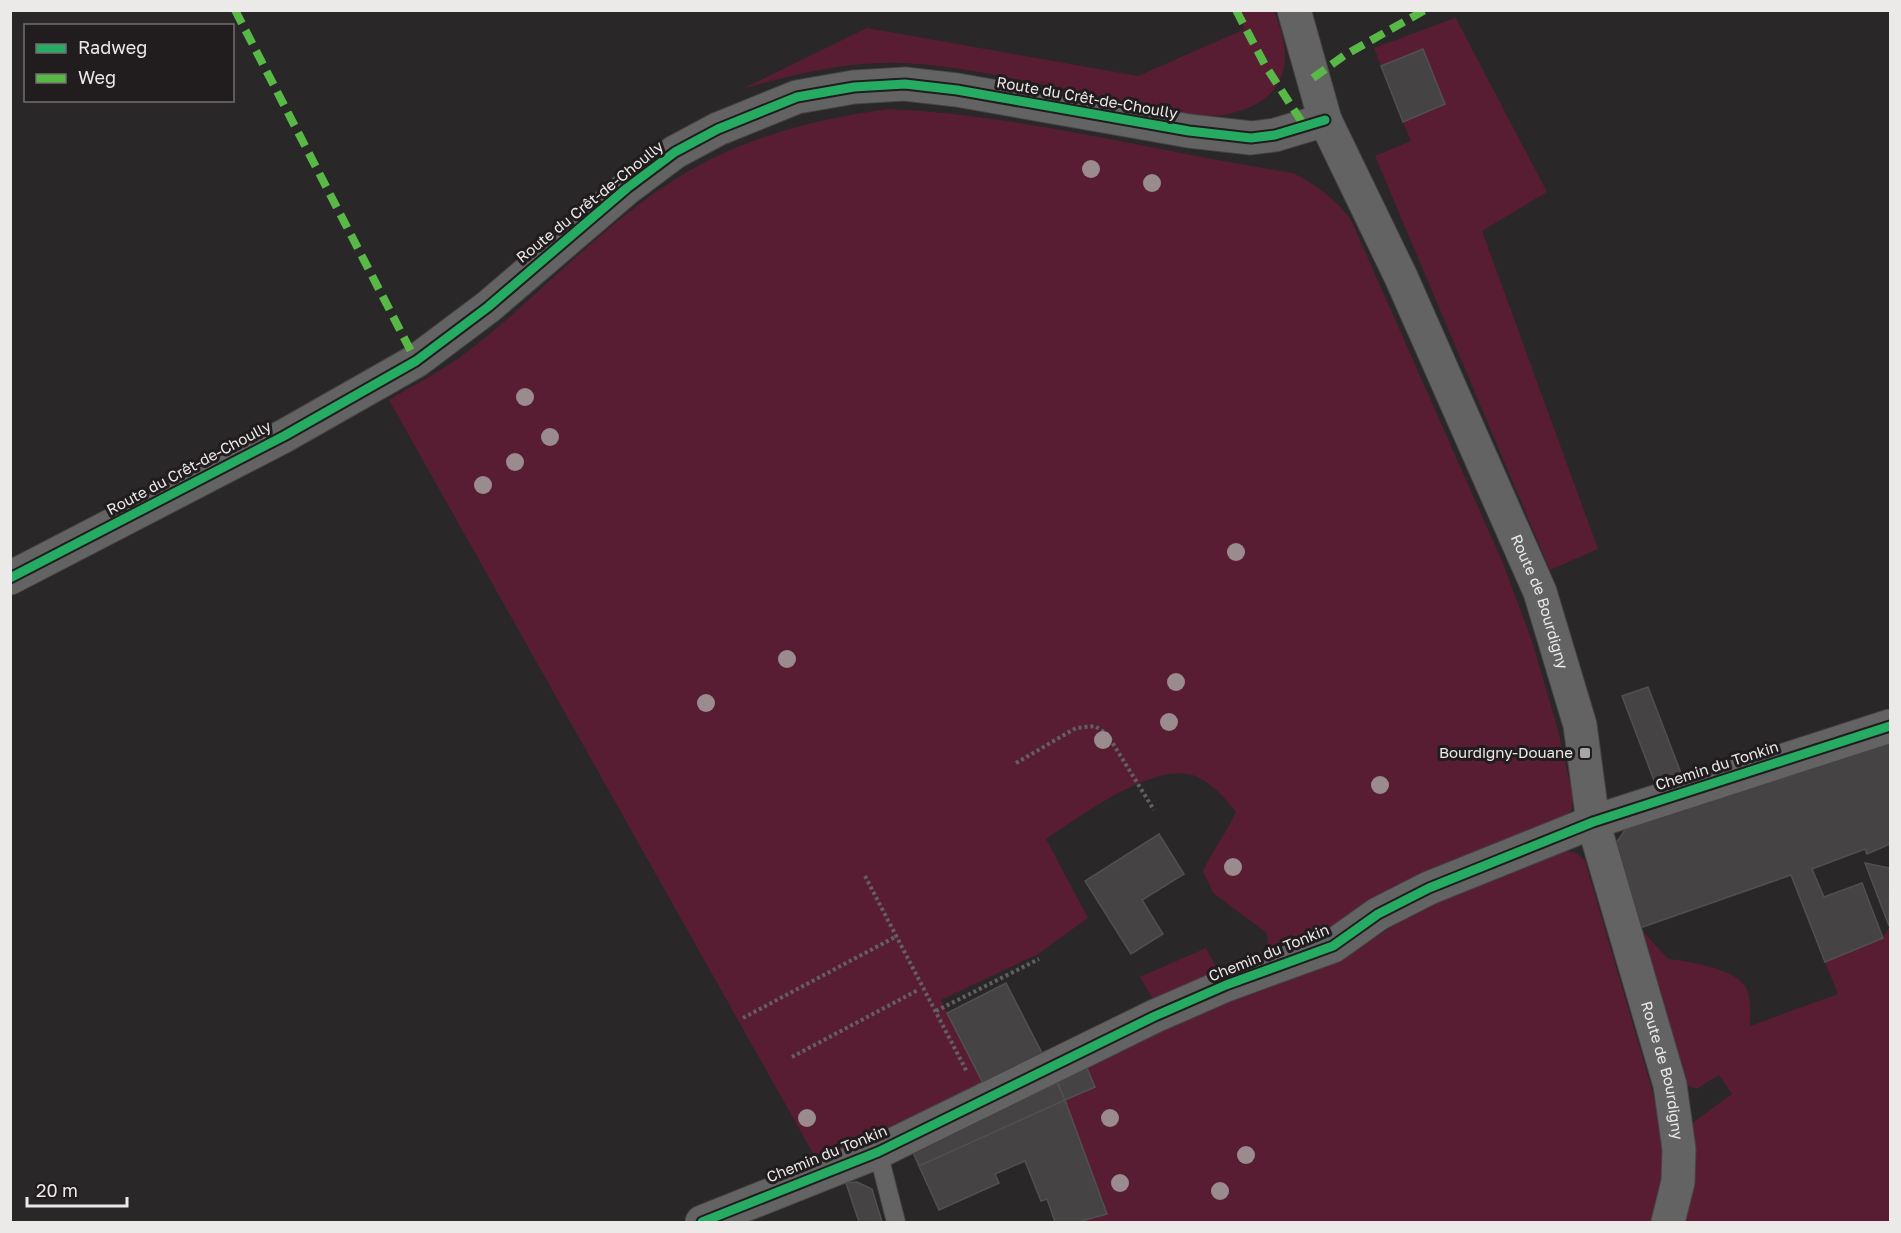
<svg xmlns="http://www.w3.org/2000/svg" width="1901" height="1233" font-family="'Golos Text',sans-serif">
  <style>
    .green { fill: #591d33 }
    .building { fill: #454343; stroke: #515050; stroke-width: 1.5 }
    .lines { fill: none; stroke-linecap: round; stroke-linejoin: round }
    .service-casing { stroke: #464344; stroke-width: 20 }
    .minor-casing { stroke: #464344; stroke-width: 35 }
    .path { stroke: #626161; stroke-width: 4; stroke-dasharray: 3 3; stroke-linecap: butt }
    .service { stroke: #646364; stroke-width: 18 }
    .minor { stroke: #646364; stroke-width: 33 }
    .quiet { stroke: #58b947; stroke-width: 8; stroke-dasharray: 15 8; stroke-linecap: butt }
    .cycleway-casing { stroke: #211d1e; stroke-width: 13 }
    .cycleway { stroke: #26ab63; stroke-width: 9 }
    .tree { fill: #9a8b8f }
    .poi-dot { fill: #a8a5a5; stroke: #211d1e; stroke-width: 2 }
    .labels { text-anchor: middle; stroke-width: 6; stroke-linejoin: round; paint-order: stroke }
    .street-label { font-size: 15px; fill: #ece9e9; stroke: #211d1e }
    .poi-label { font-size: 15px; fill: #ece9e9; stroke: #211d1e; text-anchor: end }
  </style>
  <rect width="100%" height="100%" fill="#292728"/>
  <path class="green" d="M 1236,11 L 1274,11 C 1294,59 1290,97 1233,113 C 1207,121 1153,108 1126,102 C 1052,88 978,67 903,63 C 847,61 796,74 742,89 L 867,28 L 1138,76 L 1245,29 Z
    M 1452,11 L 1547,192 L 1482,231 L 1598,549 L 1550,570 L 1375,156 L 1411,141 L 1403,122 L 1445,104 L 1423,49 L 1381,66 L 1374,48 L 1455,18 Z
    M 888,109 C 1024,115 1158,152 1293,173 C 1315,184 1337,200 1351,220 L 1502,561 L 1532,641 L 1558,730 L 1573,797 L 1572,809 L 1565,818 L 1269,958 L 1267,933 L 1213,893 L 1203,871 C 1213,850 1226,833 1236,812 C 1225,798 1212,783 1195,776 C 1155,760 1078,818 1046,839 L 1088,918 L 1038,954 L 941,1000 L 984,1085 L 819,1164 L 389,400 C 413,385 440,372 463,355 C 545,293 613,210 705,162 C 763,132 825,118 888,109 Z
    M 1565,851 L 1577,853 L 1585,861 L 1660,1117 C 1665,1161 1666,1180 1653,1222 L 1078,1222 L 1107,1214 L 1065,1100 L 1095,1087 L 1083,1059 L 1177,1020 L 1342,960 L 1397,923 L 1433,904 Z
    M 1890,925 L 1890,1222 L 1683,1222 L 1691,1124 L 1732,1094 L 1719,1075 L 1696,1089 L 1684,1084 L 1640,928 L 1668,959 C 1687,961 1738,969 1746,988 C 1752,1000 1750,1013 1750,1026 L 1838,994 L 1825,962 L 1883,938 Z
    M 1206,948 L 1219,973 L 1153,999 L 1140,977 Z"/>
  <path class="building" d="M 1423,49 L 1445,104 L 1403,122 L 1381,66 Z
    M 1648,687 L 1681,773 L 1655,783 L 1622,696 Z
    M 1890,738 L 1890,844 L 1867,854 L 1865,849 L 1812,869 L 1824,897 L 1862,883 L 1883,938 L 1825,962 L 1791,875 L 1640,928 L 1614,846 L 1625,830 L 1776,776 L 1780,780 Z
    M 1159,834 L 1184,874 L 1142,900 L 1163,934 L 1131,954 L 1085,881 Z
    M 1865,863 L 1890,868 L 1889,926 Z
    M 1006,983 L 1043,1055 L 984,1085 L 947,1013 Z
    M 1083,1059 L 1095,1087 L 1065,1100 L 1053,1072 Z
    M 1057,1083 L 1065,1100 L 919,1166 L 912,1150 Z
    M 1065,1100 L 1107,1214 L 1078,1222 L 1055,1222 L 1047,1199 L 1041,1201 L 1025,1161 L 995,1174 L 999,1183 L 939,1210 L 919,1166 Z
    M 857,1182 L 872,1189 L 882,1222 L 859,1222 L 846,1183 Z"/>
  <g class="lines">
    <g class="service-casing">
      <path id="service" d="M 878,1152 L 896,1222"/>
    </g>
    <g class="minor-casing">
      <g id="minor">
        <path id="s1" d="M 1294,10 L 1325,120 L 1401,277 L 1540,592 L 1580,725 L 1593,822 L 1670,1085 L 1679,1149 L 1678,1182 L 1668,1222"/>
        <path d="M 10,578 L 284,436 L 416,361 L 488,307 L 627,188 L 675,152 L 718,129 L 797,97 L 854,87 L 905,84 L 957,90 L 1189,131 L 1251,138 L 1275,135 L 1325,120"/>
        <path d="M 702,1222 L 878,1152 L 1155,1016 L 1226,985 L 1333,946 L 1378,914 L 1429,888 L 1593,822 L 1890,726"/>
      </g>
    </g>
    <path class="path" d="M 1016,763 L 1076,728 L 1095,726 L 1107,734 L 1154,810
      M 865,876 L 967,1072
      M 936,1011 L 1039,959
      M 743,1018 L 897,936
      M 792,1057 L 918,990"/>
    <use href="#service" class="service"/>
    <use href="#minor" class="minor"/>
    <path class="quiet" d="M 235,10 L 416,361
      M 1236,10 L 1265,65 L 1305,127
      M 1313,78 L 1345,55 L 1425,10"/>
    <g class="cycleway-casing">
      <path id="cycleway" d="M 10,578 L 284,436 L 416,361 L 488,307 L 627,188 L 675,152 L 718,129 L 797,97 L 854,87 L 905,84 L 957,90 L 1189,131 L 1251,138 L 1275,135 L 1325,120
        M 702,1222 L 878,1152 L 1155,1016 L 1226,985 L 1333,946 L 1378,914 L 1429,888 L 1593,822 L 1890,726"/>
    </g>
    <use href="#cycleway" class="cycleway"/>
  </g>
  <g class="tree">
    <circle cx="1091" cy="169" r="9"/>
    <circle cx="1152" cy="183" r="9"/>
    <circle cx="525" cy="397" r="9"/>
    <circle cx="550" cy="437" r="9"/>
    <circle cx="515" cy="462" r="9"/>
    <circle cx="483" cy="485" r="9"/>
    <circle cx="1236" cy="552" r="9"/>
    <circle cx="787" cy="659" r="9"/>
    <circle cx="1176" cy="682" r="9"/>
    <circle cx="706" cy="703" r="9"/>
    <circle cx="1169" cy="722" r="9"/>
    <circle cx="1103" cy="740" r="9"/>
    <circle cx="1380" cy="785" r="9"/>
    <circle cx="1233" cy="867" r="9"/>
    <circle cx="807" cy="1118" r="9"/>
    <circle cx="1110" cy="1118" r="9"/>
    <circle cx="1246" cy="1155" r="9"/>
    <circle cx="1120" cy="1183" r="9"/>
    <circle cx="1220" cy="1191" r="9"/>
  </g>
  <rect class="poi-dot" x="1579" y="747" width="12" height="12" rx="3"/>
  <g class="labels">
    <g class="street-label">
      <text transform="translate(1087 98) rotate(10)" y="5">Route du Crêt-de-Choully</text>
      <text transform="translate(590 202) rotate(-39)" y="5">Route du Crêt-de-Choully</text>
      <text transform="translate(189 468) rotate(-28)" y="5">Route du Crêt-de-Choully</text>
      <text dy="5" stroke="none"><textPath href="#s1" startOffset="642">Route de Bourdigny</textPath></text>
      <text transform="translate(1717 766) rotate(-18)" y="5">Chemin du Tonkin</text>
      <text transform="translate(1269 953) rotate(-22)" y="5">Chemin du Tonkin</text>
      <text dy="5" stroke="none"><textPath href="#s1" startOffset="1128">Route de Bourdigny</textPath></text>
      <text transform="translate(827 1154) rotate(-22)" y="5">Chemin du Tonkin</text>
    </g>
    <g class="poi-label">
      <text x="1573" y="758">Bourdigny-Douane</text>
    </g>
  </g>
  <rect width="1901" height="1233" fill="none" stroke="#ece9e9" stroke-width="24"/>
  <rect x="24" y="24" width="210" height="78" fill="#211d1e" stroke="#726f6f" stroke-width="1.5"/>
  <rect x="36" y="44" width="30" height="9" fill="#26ab63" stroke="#726f6f" stroke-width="1.5"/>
  <text x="78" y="54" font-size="18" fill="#ece9e9">Radweg</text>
  <rect x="36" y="74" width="30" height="9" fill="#58b947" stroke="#726f6f" stroke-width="1.5"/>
  <text x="78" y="84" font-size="18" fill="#ece9e9">Weg</text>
  <path d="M27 1197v9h100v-9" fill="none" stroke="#ece9e9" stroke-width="3"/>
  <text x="36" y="1197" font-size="18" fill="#ece9e9" stroke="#211d1e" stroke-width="4.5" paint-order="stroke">20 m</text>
</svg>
